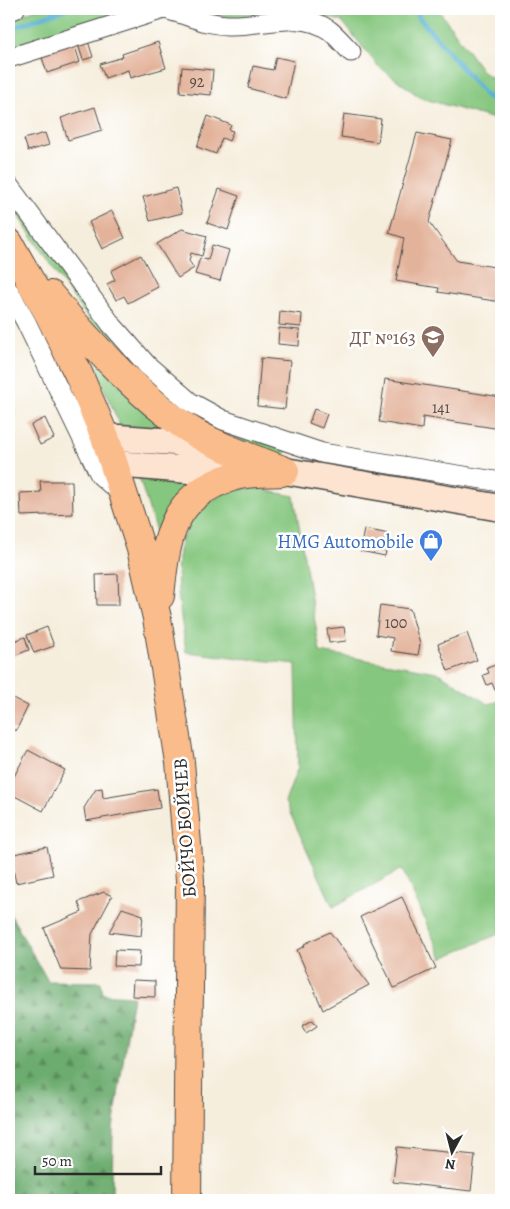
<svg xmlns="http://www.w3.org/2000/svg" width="510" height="1209" font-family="Alegreya,serif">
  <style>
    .green { fill: #86c77f; stroke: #587955 }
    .forest { fill: url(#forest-firs); stroke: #4c6c4c }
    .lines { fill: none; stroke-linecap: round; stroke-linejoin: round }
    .stream { stroke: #57b0d4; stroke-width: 5 }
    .building { fill: #e3b29a }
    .street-casing { stroke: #494846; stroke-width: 21 }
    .secondary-casing { stroke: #494846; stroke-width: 29 }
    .highway-casing { stroke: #494846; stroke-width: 30 }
    .street { stroke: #fff; stroke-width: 19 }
    .secondary { stroke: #fde4d1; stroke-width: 26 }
    .highway { stroke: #fabc8b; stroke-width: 28 }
    .labels { text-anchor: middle; stroke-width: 5; stroke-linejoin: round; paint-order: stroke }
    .number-label { font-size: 16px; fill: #594d47 }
    .education-label { font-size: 19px; fill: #785e54; stroke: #fff; text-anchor: end }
    .shop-label { font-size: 19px; fill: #366cbe; stroke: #fff; text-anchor: end }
    .street-label { font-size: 19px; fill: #2b2b2b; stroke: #fff }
  </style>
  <defs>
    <pattern id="forest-firs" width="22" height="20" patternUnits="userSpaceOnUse" patternTransform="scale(1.25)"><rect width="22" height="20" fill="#6cac6e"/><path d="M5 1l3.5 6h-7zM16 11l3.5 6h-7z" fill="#598c5b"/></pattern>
  </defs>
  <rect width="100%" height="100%" fill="#fff"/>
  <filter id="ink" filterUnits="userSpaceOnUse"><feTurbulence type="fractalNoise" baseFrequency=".02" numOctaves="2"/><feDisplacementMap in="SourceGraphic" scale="10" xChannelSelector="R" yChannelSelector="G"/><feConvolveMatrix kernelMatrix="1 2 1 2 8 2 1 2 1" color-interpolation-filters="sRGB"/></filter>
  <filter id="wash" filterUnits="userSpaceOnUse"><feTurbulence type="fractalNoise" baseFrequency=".0096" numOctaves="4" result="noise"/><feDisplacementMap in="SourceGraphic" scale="20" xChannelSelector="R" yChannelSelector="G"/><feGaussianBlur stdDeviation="1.12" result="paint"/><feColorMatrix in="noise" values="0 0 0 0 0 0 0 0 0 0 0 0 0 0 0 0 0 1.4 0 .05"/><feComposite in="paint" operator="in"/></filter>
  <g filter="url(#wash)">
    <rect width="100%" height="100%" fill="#f6eedd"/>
    <path class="green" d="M 35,9 L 139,9 L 9,52 L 9,21 Z
      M 190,9 L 438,9 L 483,72 L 501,85 L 501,121 L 421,98 L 377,65 L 342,21 L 298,13 L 257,19 L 217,16 Z
      M 9,191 L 163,385 L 281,444 L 286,451 L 284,456 C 254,446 225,435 197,420 C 113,373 62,279 9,203 Z
      M 91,358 L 180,434 L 121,428 Z
      M 138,474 L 209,477 L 159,541 Z
      M 253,488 L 294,496 L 320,652 L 437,672 L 488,704 L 501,701 L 501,933 L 442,958 L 402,869 L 333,907 L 285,802 L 298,767 L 296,664 L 186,652 C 180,602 160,531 213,500 C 218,497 224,492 230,490 C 237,489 246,489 253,488 Z"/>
    <path class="forest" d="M 9,912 L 48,981 L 101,982 L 103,994 L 133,996 L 113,1129 L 112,1200 L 9,1200 Z"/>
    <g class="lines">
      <path class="stream" d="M 412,9 L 486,96 L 501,103
        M 9,29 L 65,9"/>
    </g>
    <g id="blocks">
      <path class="building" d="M 87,38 L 93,57 L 83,60 L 77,41 Z
        M 73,41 L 80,62 L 47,73 L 40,51 Z
        M 158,42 L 166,68 L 130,78 L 128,70 L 105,78 L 100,64 L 123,57 L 122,54 Z
        M 276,57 L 294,61 L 286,99 L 248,88 L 253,66 L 273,70 Z
        M 182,67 L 213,70 L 211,95 L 180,92 Z
        M 95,107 L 102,130 L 68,140 L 61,118 Z
        M 344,114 L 381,119 L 378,142 L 341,137 Z
        M 208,116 L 231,125 L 229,130 L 233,131 L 229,141 L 222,138 L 216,154 L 197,147 Z
        M 45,133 L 49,145 L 28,151 L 24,139 Z
        M 417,133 L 452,140 L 429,222 L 457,261 L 501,268 L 501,302 L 438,292 L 439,288 L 396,281 L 404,238 L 389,233 Z
        M 176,188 L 182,213 L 150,221 L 143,197 Z
        M 219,189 L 239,196 L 228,230 L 207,223 Z
        M 112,211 L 125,238 L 102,249 L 89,222 Z
        M 182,229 L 207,236 L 202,256 L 191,253 L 189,261 L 194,268 L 178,278 L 157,244 Z
        M 212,245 L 229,250 L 220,281 L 195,274 L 200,258 L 208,260 Z
        M 141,255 L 158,287 L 128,303 L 124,296 L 116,300 L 107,284 L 115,280 L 111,271 Z
        M 280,311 L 302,314 L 301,327 L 279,325 Z
        M 279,328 L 300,330 L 299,346 L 278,344 Z
        M 261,358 L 290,361 L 285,409 L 257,406 Z
        M 385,379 L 501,397 L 501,429 L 423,417 L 422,429 L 379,422 Z
        M 9,408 L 14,415 L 9,418 Z
        M 314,409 L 327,414 L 322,428 L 309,423 Z
        M 45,418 L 54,438 L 40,445 L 31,425 Z
        M 40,481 L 72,481 L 73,514 L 21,516 L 20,493 L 41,492 Z
        M 364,529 L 389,534 L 385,556 L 360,551 Z
        M 118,574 L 119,605 L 97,605 L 96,575 Z
        M 380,605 L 410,609 L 420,644 L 418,655 L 391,651 L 393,638 L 376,635 Z
        M 47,627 L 54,646 L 34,653 L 27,635 Z
        M 344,627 L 346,641 L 329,643 L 327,629 Z
        M 467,633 L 477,660 L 448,671 L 438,644 Z
        M 25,637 L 29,650 L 13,656 L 9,643 Z
        M 501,663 L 501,688 L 495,690 L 492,683 L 487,685 L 483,675 L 489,673 L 487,668 Z
        M 9,696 L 28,706 L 16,731 L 9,727 Z
        M 28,750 L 65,770 L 43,811 L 9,793 L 9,786 Z
        M 102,788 L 103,798 L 157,789 L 160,808 L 86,821 L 84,808 L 96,789 Z
        M 47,847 L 53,875 L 16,883 L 10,855 Z
        M 104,892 L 112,896 L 92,934 L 90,971 L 61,970 L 44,928 L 82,912 L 78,902 Z
        M 402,897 L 436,968 L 394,988 L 360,917 Z
        M 122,908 L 143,915 L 141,936 L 109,932 Z
        M 330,932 L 369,985 L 323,1010 L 297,950 L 305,946 L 304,944 Z
        M 115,950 L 140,951 L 139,967 L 114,966 Z
        M 133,980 L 155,981 L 155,997 L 132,996 Z
        M 313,1020 L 317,1026 L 306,1033 L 302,1026 Z
        M 397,1147 L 475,1155 L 471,1191 L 393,1182 Z"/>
    </g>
  </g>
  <g filter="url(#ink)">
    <use href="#blocks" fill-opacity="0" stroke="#494846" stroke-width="1"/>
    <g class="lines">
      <g class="street-casing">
        <path id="street" d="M 9,11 L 15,9
          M 9,58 L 164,9 C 187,14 203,24 227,25 C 261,27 299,9 329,30 C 337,36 344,45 351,52
          M 9,186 L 111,324 L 147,365 L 190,402 L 223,420 L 322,453 L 501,482
          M 9,291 L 26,322 L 100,475 L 123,495"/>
      </g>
      <g class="secondary-casing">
        <path id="secondary" d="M 105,437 L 175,442 L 222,454
          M 115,464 L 201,471 L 246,471
          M 264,466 L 285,471 L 501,508"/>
      </g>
      <g class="highway-casing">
        <path id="highway" d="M 9,243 L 50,316 L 78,373 L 105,437 L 141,549 L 157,618 L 180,762 L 190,880 L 187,1200
          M 50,295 C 88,341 151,410 204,438 C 229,451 258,460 285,471
          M 160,596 C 166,540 170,496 232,477 C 247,472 266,473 282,472"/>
      </g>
      <use href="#street" class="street"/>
      <use href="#secondary" class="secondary"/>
      <use href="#highway" class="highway"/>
    </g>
  </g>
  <defs>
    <g id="school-pin" transform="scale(1.25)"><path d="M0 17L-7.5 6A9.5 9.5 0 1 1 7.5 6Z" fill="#8d6e63" stroke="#fff"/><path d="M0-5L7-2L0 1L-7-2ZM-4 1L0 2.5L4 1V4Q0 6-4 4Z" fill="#fff"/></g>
    <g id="shop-pin" transform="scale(1.25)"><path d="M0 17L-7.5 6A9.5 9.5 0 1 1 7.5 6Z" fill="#3f7fe0" stroke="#fff"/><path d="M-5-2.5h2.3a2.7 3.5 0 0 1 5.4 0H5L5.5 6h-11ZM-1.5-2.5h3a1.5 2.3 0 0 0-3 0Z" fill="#fff"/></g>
  </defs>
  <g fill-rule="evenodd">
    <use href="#school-pin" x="433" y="337"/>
    <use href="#shop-pin" x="431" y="541"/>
  </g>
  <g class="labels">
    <g class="number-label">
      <text x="197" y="87">92</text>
      <text x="441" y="413">141</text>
      <text x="396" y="628">100</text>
    </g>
    <g class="education-label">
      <text x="416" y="344">ДГ №163</text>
    </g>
    <g class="shop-label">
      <text x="414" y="548">HMG Automobile</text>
    </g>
    <g class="street-label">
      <text transform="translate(184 828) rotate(-94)" y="7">БОЙЧО БОЙЧЕВ</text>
    </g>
  </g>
  <rect width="510" height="1209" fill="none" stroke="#fff" stroke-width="30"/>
  <g transform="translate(452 1152) rotate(187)" stroke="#ffffff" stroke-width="4" paint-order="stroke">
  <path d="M0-4L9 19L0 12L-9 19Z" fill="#2b2b2b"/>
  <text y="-8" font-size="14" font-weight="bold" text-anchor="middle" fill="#2b2b2b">N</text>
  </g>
  <path d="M35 1166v8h126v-8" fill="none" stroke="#2b2b2b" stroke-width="2.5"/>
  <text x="42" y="1166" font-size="15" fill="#2b2b2b" stroke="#ffffff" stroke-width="4" paint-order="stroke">50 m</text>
</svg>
